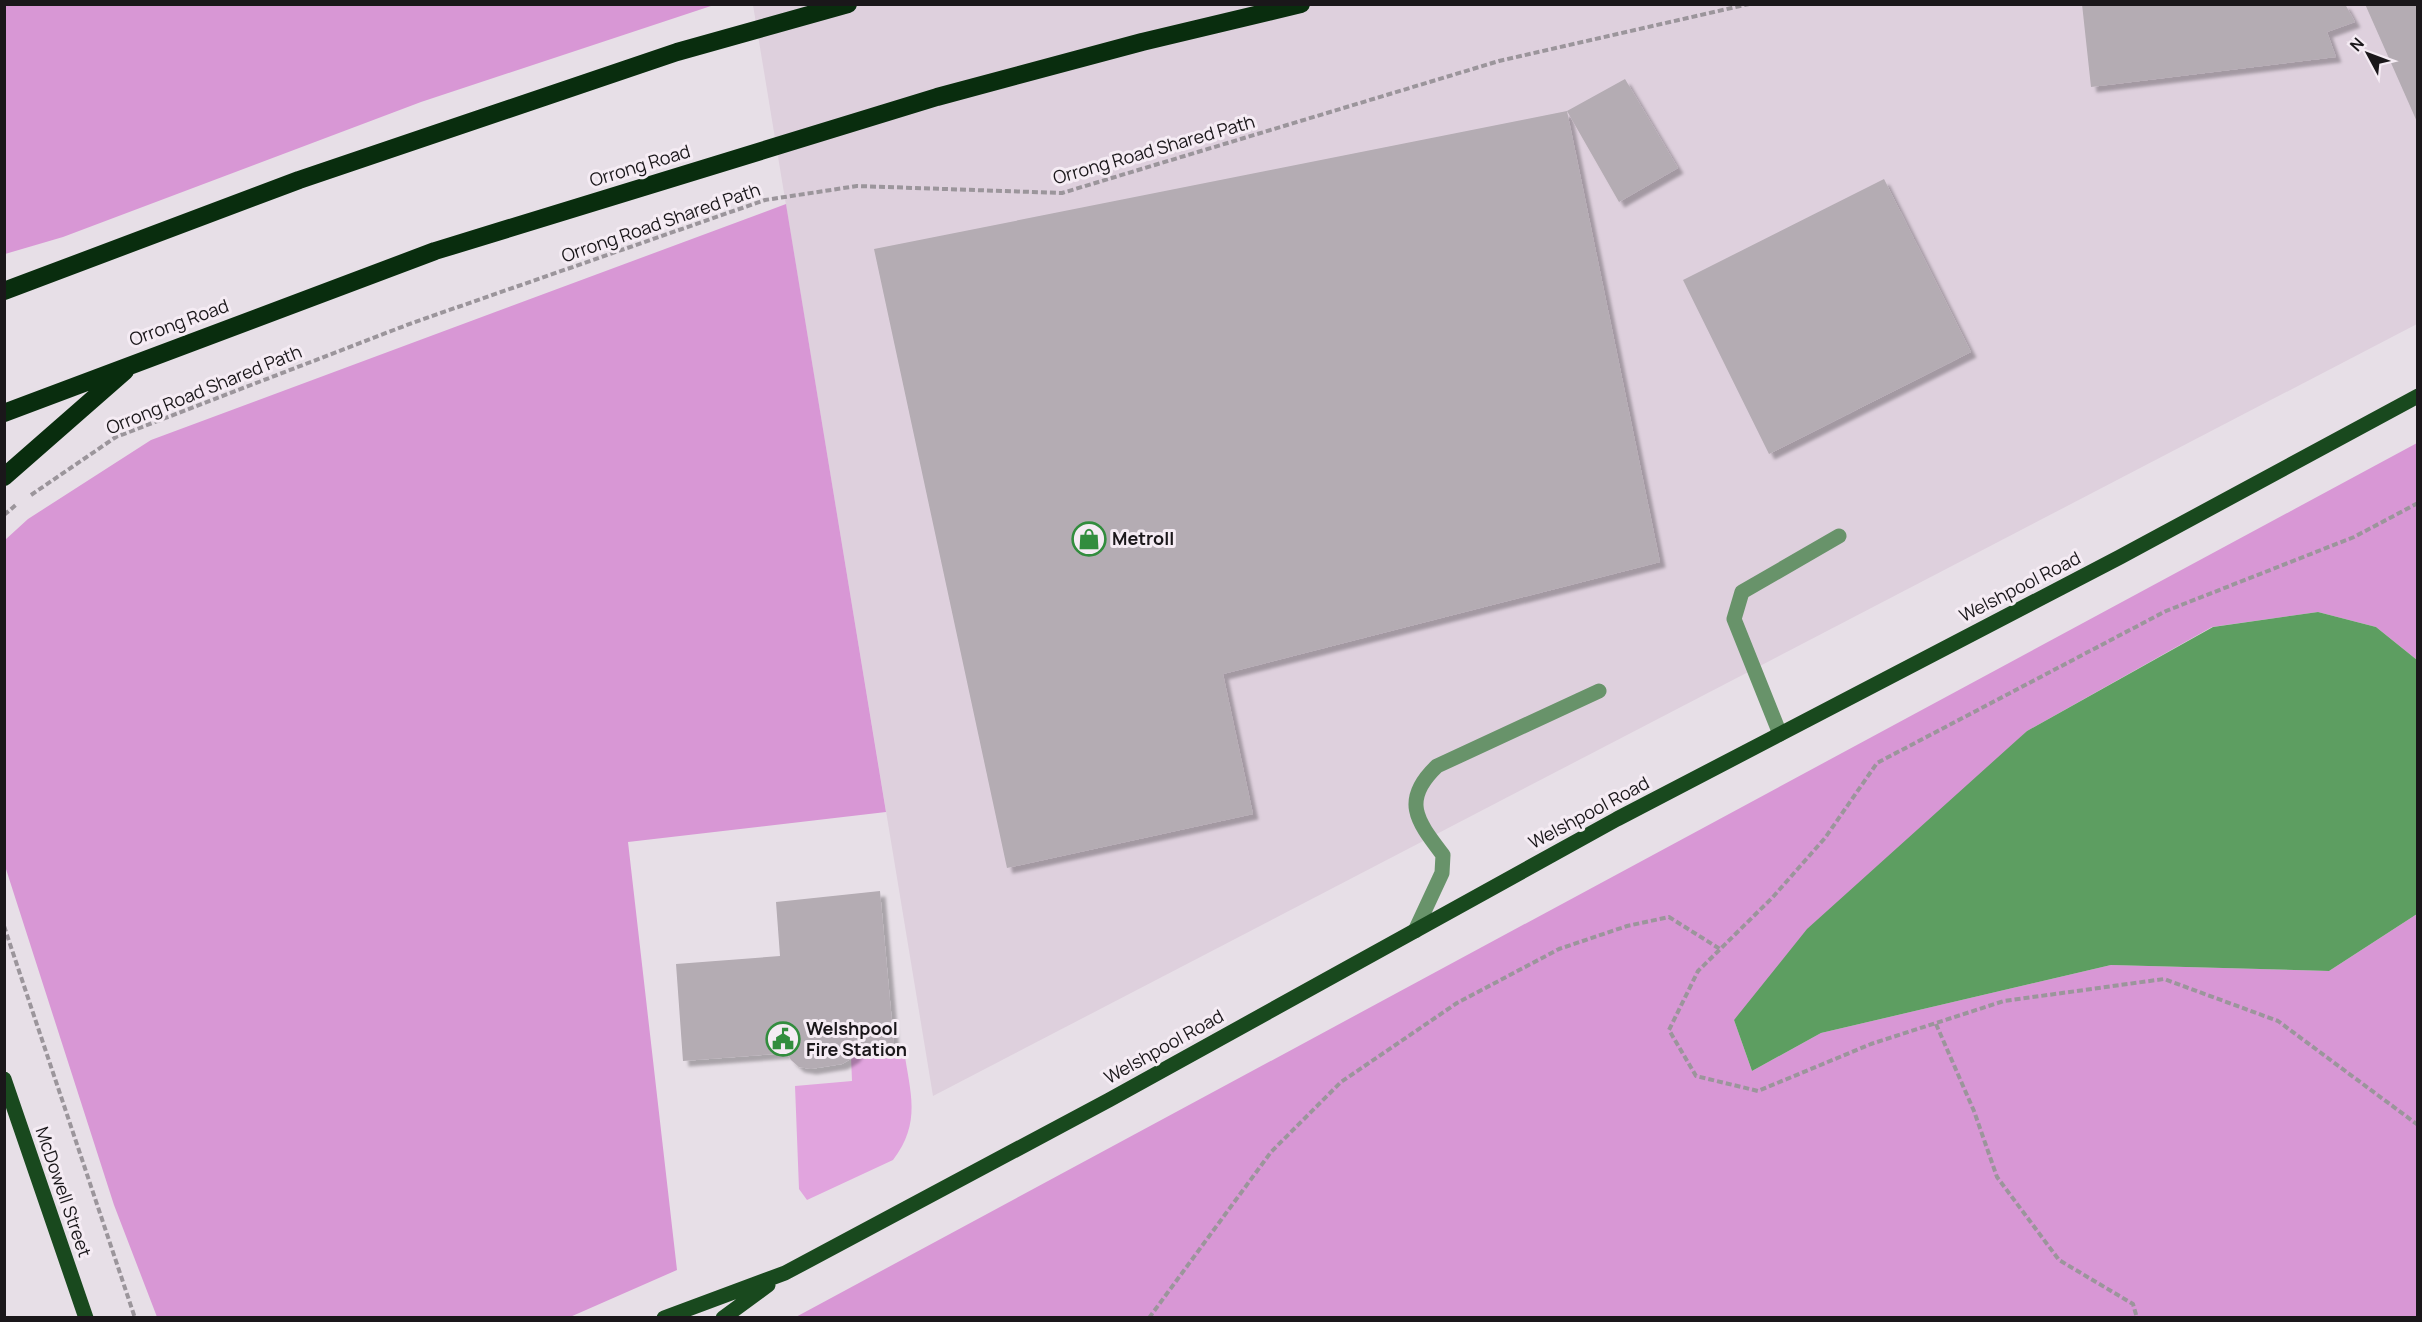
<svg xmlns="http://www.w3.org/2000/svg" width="2422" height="1322" font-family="Manrope,sans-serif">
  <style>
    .built { fill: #ded0dd }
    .green { fill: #e1a4de }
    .forest { fill: #d897d5 }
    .water { fill: #5d9e61 }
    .building { fill: #b4acb3; filter: url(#shadow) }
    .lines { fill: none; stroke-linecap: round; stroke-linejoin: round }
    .path { stroke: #9b959b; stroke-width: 4; stroke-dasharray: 6 3; stroke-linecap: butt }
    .minor { stroke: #68936a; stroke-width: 15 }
    .major { stroke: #19491e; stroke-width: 15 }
    .highway { stroke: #092d0e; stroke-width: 18 }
    .labels { text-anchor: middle; stroke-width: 6; stroke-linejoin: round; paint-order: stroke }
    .street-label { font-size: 18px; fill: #1a171a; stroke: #f5ecf4 }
    .poi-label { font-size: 18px; font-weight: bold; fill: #1a171a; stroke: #f5ecf4; text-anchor: start }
  </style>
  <defs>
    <filter id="shadow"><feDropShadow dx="5.5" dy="5.5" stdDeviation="1.5" flood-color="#0004"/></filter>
  </defs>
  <rect width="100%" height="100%" fill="#e7dfe7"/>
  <path class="built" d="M 753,5 L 2417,5 L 2417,324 L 933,1096 Z"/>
  <path class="green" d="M 904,1050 C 910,1093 922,1122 893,1160 L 807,1200 L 799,1189 L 795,1086 L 852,1081 L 851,1056 Z"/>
  <path class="forest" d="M 5,4 L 714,4 L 714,5 L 421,102 L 63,237 L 5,254 Z
    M 786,204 L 886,812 L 628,842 L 677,1270 L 570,1317 L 157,1317 L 114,1205 L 5,866 L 5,540 L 28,519 L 151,440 Z
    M 2417,443 L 2417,660 L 2376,627 L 2318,612 L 2212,627 L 2027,731 L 1734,1020 L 1752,1071 L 1821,1033 L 2111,965 L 2329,971 L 2417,914 L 2417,1317 L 794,1318 Z"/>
  <path class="water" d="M 2318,612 L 2376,627 L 2417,660 L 2417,914 L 2329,971 L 2111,965 L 1821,1033 L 1752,1071 L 1734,1020 L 1807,929 L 2027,731 L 2213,627 Z"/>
  <path class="building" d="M 2082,4 L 2345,4 L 2355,22 L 2327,32 L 2336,57 L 2091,87 Z
    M 2365,4 L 2418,4 L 2418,124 Z
    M 1625,79 L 1678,168 L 1619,202 L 1567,111 Z
    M 1567,111 L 1660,562 L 1223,674 L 1253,814 L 1007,868 L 874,249 Z
    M 1884,179 L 1971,352 L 1769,454 L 1683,280 Z
    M 880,891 L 894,1044 L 861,1047 L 854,1057 L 842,1064 L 811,1069 L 799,1067 L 791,1060 L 787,1053 L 683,1061 L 676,964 L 780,956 L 776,902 Z"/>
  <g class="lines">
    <path class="path" d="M 31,495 L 116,437 L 412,323 L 765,200 L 857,186 L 1062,193 L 1499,61 L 1749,4
      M 2418,503 L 2354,537 L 2166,611 L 1877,763 L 1825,838 L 1772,898 L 1698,971 L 1669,1030 L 1696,1076 L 1758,1091 L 1871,1044 L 2004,1001 L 2164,979 L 2278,1021 L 2418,1125
      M 4,515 L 17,504
      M 4,926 L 135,1318
      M 1936,1024 L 1974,1111 L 1997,1177 L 2059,1260 L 2133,1304 L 2137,1318
      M 1149,1318 L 1271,1152 L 1341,1082 L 1457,1003 L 1559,949 L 1627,926 L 1669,917 L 1720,949"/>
    <path class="minor" d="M 1780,734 L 1734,619 L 1742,592 L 1839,536
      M 1415,931 L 1442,873 L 1443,855 C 1418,822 1400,801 1437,766 L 1599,691"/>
    <path class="major" d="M 4,1079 L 86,1318
      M 664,1318 L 785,1273 L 1109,1100 L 1617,819 L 2120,557 L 2418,396
      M 723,1318 L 768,1285"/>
    <path class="highway" d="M 4,291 L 299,180 L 677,52 L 848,4
      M 4,413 L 435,251 L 937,97 L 1142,42 L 1301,4
      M 4,477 L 125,371"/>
  </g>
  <defs>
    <g id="shop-ring" transform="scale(1.725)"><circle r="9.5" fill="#f5ecf4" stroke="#328d3e" stroke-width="1.5"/><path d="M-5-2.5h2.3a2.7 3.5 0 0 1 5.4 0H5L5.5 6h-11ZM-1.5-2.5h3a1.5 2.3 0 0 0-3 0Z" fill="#328d3e"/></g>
    <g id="civic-ring" transform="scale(1.725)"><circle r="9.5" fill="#f5ecf4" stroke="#328d3e" stroke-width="1.5"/><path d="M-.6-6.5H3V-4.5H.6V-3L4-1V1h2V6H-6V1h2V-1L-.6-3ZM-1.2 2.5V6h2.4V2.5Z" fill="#328d3e"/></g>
  </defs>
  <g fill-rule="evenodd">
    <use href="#shop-ring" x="1089" y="539"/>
    <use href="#civic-ring" x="783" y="1039"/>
  </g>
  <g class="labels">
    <g class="street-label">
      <text transform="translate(1154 150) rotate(-16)" y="6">Orrong Road Shared Path</text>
      <text transform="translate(640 166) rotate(-17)" y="6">Orrong Road</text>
      <text transform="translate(661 223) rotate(-19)" y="6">Orrong Road Shared Path</text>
      <text transform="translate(179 323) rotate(-20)" y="6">Orrong Road</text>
      <text transform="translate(204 390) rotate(-22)" y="6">Orrong Road Shared Path</text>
      <text transform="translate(2020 587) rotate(-27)" y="6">Welshpool Road</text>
      <text transform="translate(1589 813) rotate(-28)" y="6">Welshpool Road</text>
      <text transform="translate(1164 1047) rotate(-29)" y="6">Welshpool Road</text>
      <text transform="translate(63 1192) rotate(71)" y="6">McDowell Street</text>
    </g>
    <g class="poi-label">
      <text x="1112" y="545">Metroll</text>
      <text x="806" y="1035">Welshpool<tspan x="806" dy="21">Fire Station</tspan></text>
    </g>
  </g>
  <rect width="2422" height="1322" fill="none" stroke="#1a171a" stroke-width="12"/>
  <g transform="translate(2368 54) rotate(311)" stroke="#f5ecf4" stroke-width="4.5" paint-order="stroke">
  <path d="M0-4.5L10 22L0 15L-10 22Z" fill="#1a171a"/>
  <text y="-9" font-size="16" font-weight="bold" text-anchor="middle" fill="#1a171a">N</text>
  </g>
</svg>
